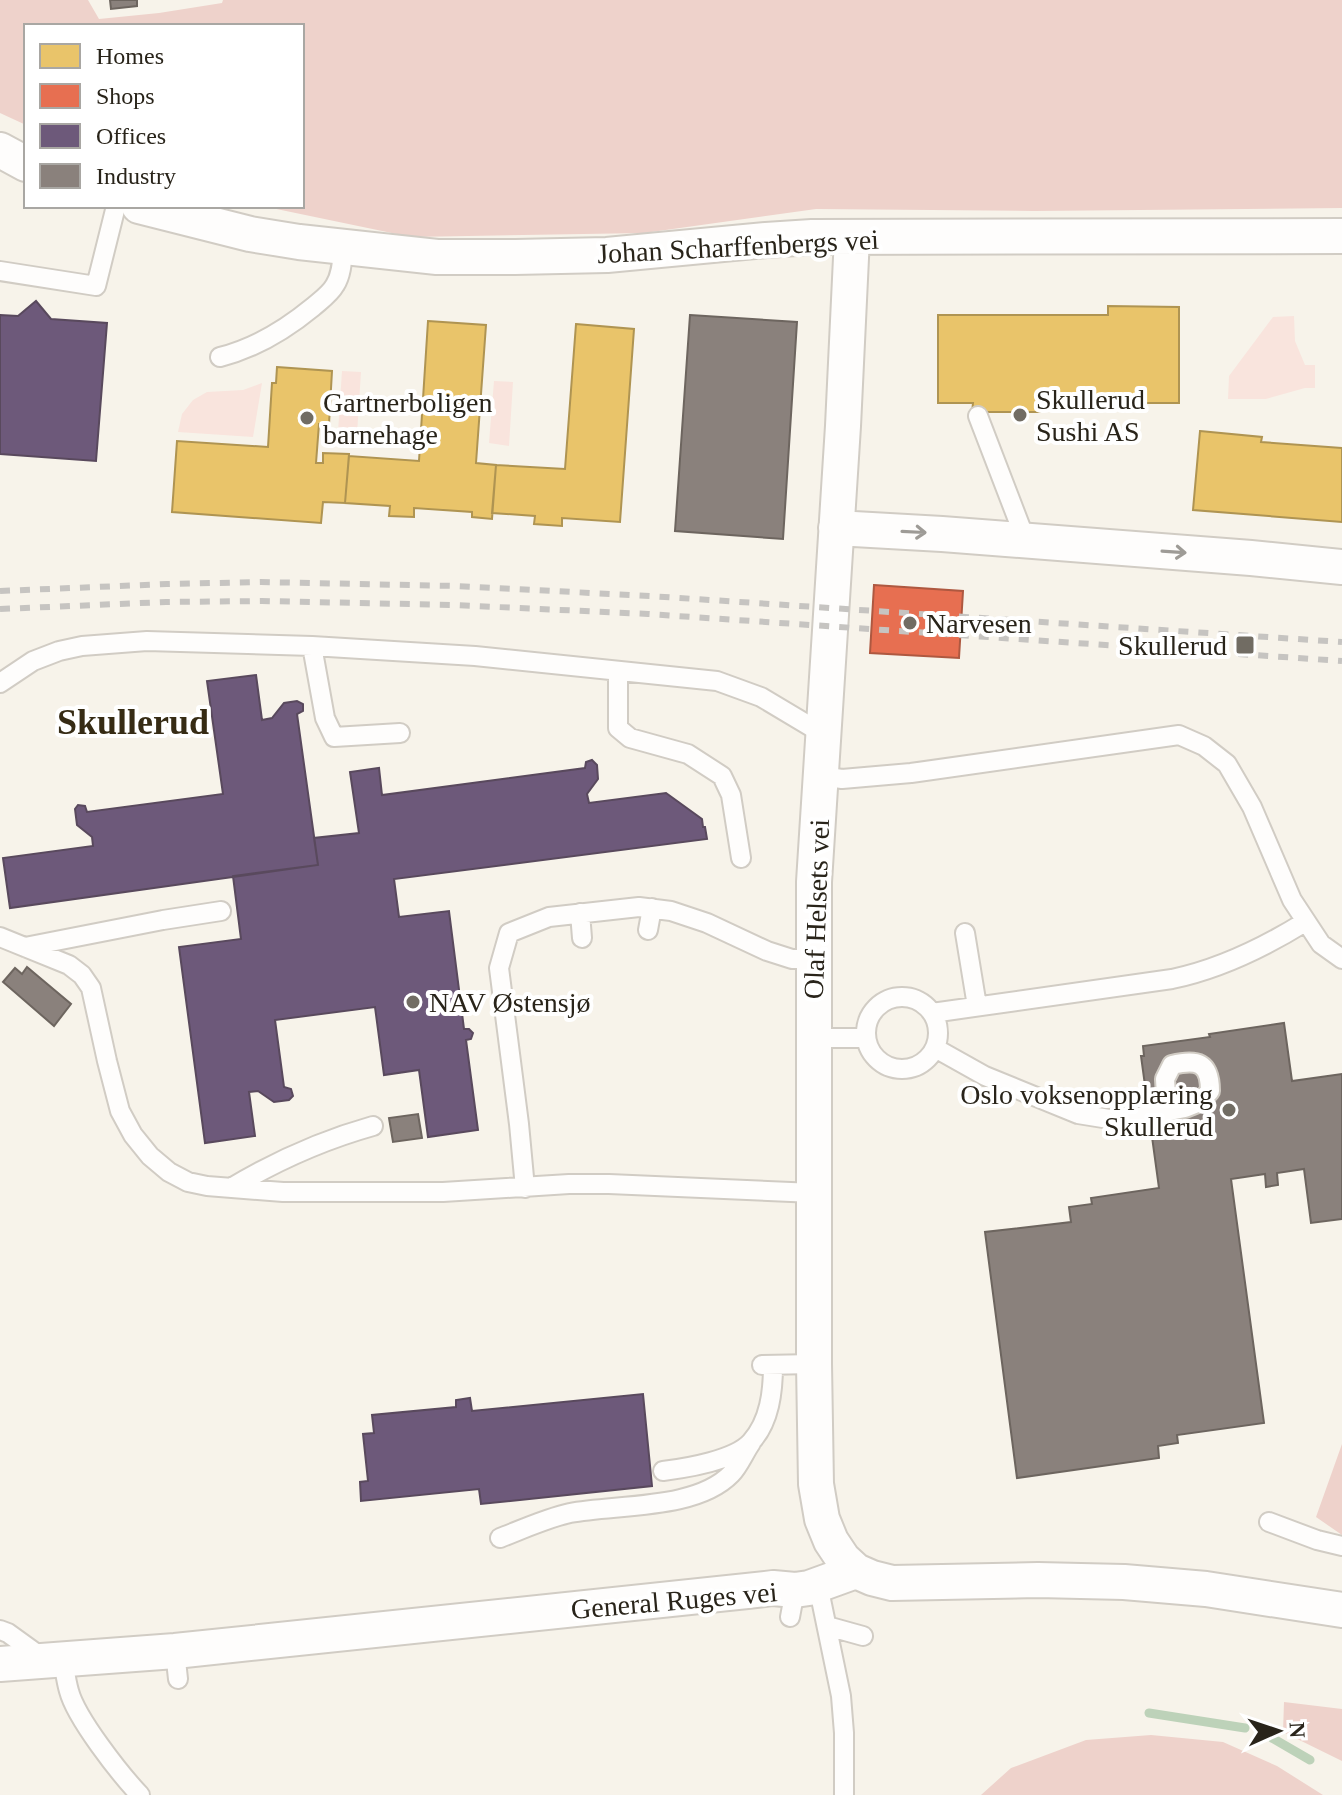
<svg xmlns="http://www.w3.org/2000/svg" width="1342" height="1795" font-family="Georgia,serif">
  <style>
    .green { fill: #f9e4dd }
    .forest { fill: #eed2cb }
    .homes { fill: #e9c46a; stroke: #af9452; stroke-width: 2 }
    .shops { fill: #e76f51; stroke: #ae5840; stroke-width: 2 }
    .offices { fill: #6d597a; stroke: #59495d; stroke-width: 2 }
    .industry { fill: #8a817c; stroke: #6d655f; stroke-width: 2 }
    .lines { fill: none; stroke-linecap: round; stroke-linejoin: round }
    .stream { stroke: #bdd2b9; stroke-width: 9 }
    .lane-casing { stroke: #d1ccc4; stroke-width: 22 }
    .street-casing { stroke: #d1ccc4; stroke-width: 38 }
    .lane { stroke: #fefdfc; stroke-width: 18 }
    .street { stroke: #fefdfc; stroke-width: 34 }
    .rail { stroke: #c6c4c1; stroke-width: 6; stroke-dasharray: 10 10; stroke-linecap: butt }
    .oneway { stroke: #9e9b96 }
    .poi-dot { fill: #716c63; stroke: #fff; stroke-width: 3 }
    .labels { text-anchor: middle; stroke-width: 8; stroke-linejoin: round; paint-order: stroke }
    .street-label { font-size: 28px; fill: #29241a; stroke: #fff }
    .poi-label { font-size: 28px; fill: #29241a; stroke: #fff; text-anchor: start }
    .district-label { font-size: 36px; font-weight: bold; fill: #362b14; stroke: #fff }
  </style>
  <rect width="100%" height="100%" fill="#f7f3ea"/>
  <path class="green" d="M 1294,316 L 1295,341 L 1305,365 L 1315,365 L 1315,388 L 1305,388 L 1266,399 L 1228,399 L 1229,376 L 1273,317 Z
    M 342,371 L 361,372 L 357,434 L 338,432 Z
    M 494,381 L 513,382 L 509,446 L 489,443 Z
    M 262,383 L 253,437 L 178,432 L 182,414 L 193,400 L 207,392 L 243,390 Z"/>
  <path class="forest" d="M 0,0 L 88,0 L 99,19 L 159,13 L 222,3 L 223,0 L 1342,0 L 1342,208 L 1034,211 L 816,209 L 644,233 L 411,237 L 262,206 L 302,206 L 302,26 L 26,26 L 26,125 L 0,113 Z
    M 1342,1444 L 1342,1535 L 1316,1517 Z
    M 1284,1702 L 1342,1709 L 1342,1761 L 1283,1732 Z
    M 1151,1735 L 1223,1742 L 1277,1766 L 1323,1795 L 981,1795 L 1011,1768 L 1086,1740 Z"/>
  <path class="homes" d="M 1108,306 L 1179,307 L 1179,403 L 1043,403 L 1043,412 L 972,412 L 973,403 L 938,403 L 938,315 L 1108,315 Z
    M 428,321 L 486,325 L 476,463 L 496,465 L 492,519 L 472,517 L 472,512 L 414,508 L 414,517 L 389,516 L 390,506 L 345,503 L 349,456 L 419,461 Z
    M 576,324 L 634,329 L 620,522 L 562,518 L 562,526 L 534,524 L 535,516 L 492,513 L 496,465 L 565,469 Z
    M 277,367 L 332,371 L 329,424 L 319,424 L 316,463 L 323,463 L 323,453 L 349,454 L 345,503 L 323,502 L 321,523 L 172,512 L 177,441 L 268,447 L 272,383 L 276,383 Z
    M 1200,431 L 1262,437 L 1261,442 L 1342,448 L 1342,522 L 1193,510 Z"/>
  <path class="shops" d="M 874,585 L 963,591 L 959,658 L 870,653 Z"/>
  <path class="offices" d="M 36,301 L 51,319 L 107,323 L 96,461 L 0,454 L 0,315 L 18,316 Z
    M 256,675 L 262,720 L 272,718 L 284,703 L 297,701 L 303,704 L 303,711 L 297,714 L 318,865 L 10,908 L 3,858 L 93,846 L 92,837 L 77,825 L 75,809 L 78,805 L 85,806 L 87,812 L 223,794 L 207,681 Z
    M 592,760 L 597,765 L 598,779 L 587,794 L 589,803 L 666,793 L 702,819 L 703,827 L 705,827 L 707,839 L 394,879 L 399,917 L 449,911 L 464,1029 L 469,1029 L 473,1033 L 471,1039 L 466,1040 L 478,1130 L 428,1137 L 419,1070 L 384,1075 L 375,1007 L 275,1020 L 284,1087 L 291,1089 L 293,1096 L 289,1100 L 274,1102 L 258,1091 L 249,1092 L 255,1136 L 205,1143 L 179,947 L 241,939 L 233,876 L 318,865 L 314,838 L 359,833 L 350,772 L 379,768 L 382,795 L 585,768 L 586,762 Z
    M 643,1394 L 652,1486 L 481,1504 L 479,1489 L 361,1501 L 360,1482 L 368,1481 L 363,1434 L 374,1433 L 372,1415 L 456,1407 L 456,1400 L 470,1398 L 472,1411 Z"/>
  <path class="industry" d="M 110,0 L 137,0 L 137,6 L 111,9 Z
    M 690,315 L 797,322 L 783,539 L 675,531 Z
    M 27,967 L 71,1004 L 54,1026 L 3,982 L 15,968 L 22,974 Z
    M 1284,1023 L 1292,1081 L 1342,1074 L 1342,1219 L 1311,1223 L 1304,1169 L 1277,1173 L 1278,1185 L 1266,1187 L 1265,1174 L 1231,1179 L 1264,1423 L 1177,1435 L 1178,1443 L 1158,1446 L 1159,1458 L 1017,1478 L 985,1232 L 1071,1222 L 1069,1207 L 1092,1204 L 1091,1198 L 1159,1188 L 1141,1056 L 1144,1056 L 1143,1046 L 1210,1037 L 1209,1034 Z
    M 418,1114 L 422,1138 L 393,1142 L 389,1118 Z"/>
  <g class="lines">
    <path class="stream" d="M 1149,1713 L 1245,1728
      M 1272,1738 L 1310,1760"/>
    <g class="lane-casing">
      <path id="lane" d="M 0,271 L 96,286 L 116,206
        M 220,357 C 256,348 285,330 313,307 C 321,300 330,294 335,285 C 342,274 342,260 343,248
        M 978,416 L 1026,541
        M 312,646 L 325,718 L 334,737 L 400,733
        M 618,671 L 618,728 L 630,738 L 688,754 L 722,776 L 731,795 L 741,858
        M 0,683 L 33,661 L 59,651 L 82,646 L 147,641 L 312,646 L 475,656 L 717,681 L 761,697 L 823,734
        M 821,776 L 842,779 L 911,773 L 1179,735 L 1204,746 L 1227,764 L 1252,807 L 1292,900 L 1321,944 L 1342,959
        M 580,913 L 582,938
        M 648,930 L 652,908
        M 965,933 L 977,1006
        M 0,937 L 69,965 L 82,975 L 91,988 L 107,1061 L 120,1111 L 133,1135 L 150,1156 L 169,1172 L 188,1182 L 207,1186 L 283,1192 L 443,1192 L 569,1184 L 609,1184 L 814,1193
        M 25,947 L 163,920 L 221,911
        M866 1033a36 36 0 1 1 72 0a36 36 0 1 1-72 0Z
        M 932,1013 L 1172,979 C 1220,969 1263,948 1305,922
        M 813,1038 L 866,1038
        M 935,1048 L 985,1076 L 1078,1114 L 1109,1119 L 1138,1117 L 1185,1108 L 1200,1102 L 1210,1091 C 1210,1062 1197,1059 1172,1065 L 1165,1079 L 1167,1111
        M 231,1188 C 276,1161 323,1140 373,1126
        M 525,1188 L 519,1124 L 499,968 L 509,933 L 549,917 L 639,907 L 671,911 L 707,923 L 767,951 L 792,959 L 813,959
        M 762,1365 L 814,1364
        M 663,1471 C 687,1468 735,1460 751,1442 C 770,1421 773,1391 773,1365
        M 1269,1522 L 1317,1540 L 1342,1546
        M 500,1538 C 523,1529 547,1518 570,1513 C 617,1504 696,1510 731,1474 C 739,1466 744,1453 751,1443
        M 818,1585 L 841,1696 L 844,1733 L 844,1795
        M 790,1617 L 795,1590
        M 827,1626 L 863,1636
        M 0,1630 L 8,1633 L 44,1659
        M 175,1651 L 178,1679
        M 63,1660 C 65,1671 66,1681 69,1691 C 76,1718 120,1774 140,1795"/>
    </g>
    <g class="street-casing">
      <path id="street" d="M 0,150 L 26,164
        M 139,206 L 250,234 L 299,242 L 437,257 L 515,257 L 607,255 L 766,240 L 812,237 L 1342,236
        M 852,237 L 843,426 L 814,882 L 814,1364 L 816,1484 L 822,1519 L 831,1541 L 843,1559 L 856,1571 L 872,1578 L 892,1583 L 1038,1580 L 1124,1582 L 1206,1589 L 1342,1610
        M 836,528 L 942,534 L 1251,558 L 1342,567
        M 0,1664 L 175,1651 L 747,1591 L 773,1588 L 795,1590 L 809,1588 L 856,1571"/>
    </g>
    <use href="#lane" class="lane"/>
    <use href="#street" class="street"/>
    <path class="rail" d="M 0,591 L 167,584 L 261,582 L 456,586 L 650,596 L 1342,642
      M 0,609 L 166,602 L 262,601 L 454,605 L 648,614 L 1342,661"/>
  </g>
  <defs><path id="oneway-shaft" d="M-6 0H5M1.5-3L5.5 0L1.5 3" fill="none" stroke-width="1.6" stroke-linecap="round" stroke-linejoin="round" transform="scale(2)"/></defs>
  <g class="oneway">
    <use href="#oneway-shaft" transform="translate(914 532) rotate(3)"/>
    <use href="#oneway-shaft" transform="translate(1174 552) rotate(4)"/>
  </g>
  <g class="poi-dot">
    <circle cx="1020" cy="415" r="8"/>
    <circle cx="307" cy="418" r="8"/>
    <circle cx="910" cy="623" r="8"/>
    <rect x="1235" y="635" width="20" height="20" rx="4"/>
    <circle cx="413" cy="1002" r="8"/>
    <circle cx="1229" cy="1110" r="8"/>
  </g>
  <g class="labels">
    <g class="street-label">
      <text transform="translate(738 246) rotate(-3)" y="10">Johan Scharffenbergs vei</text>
      <text transform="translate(816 909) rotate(-88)" y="10">Olaf Helsets vei</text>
      <text transform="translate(674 1600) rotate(-5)" y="10">General Ruges vei</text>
    </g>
    <g class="poi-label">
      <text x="1036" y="409">Skullerud<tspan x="1036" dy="32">Sushi AS</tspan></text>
      <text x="323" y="412">Gartnerboligen<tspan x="323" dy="32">barnehage</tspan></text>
      <text x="926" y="633">Narvesen</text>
      <text x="1227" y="655" text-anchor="end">Skullerud</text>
      <text x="429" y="1012">NAV Østensjø</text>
      <text x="1213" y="1104" text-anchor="end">Oslo voksenopplæring<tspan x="1213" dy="32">Skullerud</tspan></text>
    </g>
    <g class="district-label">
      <text x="133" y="734">Skullerud</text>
    </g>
  </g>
  <rect x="24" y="24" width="280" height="184" fill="#ffffff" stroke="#a9a7a3" stroke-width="2"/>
  <rect x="40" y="44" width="40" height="24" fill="#e9c46a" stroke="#a9a7a3" stroke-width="2"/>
  <text x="96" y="64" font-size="24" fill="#29241a">Homes</text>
  <rect x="40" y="84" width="40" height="24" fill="#e76f51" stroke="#a9a7a3" stroke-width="2"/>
  <text x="96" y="104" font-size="24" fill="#29241a">Shops</text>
  <rect x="40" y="124" width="40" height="24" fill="#6d597a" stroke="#a9a7a3" stroke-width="2"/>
  <text x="96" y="144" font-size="24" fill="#29241a">Offices</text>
  <rect x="40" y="164" width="40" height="24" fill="#8a817c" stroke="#a9a7a3" stroke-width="2"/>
  <text x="96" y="184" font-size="24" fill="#29241a">Industry</text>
  <g transform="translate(1278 1731) rotate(87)" stroke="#ffffff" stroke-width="6" paint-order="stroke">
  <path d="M0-6L14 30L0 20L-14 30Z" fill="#29241a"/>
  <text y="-12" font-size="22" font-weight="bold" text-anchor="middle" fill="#29241a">N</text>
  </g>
</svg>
